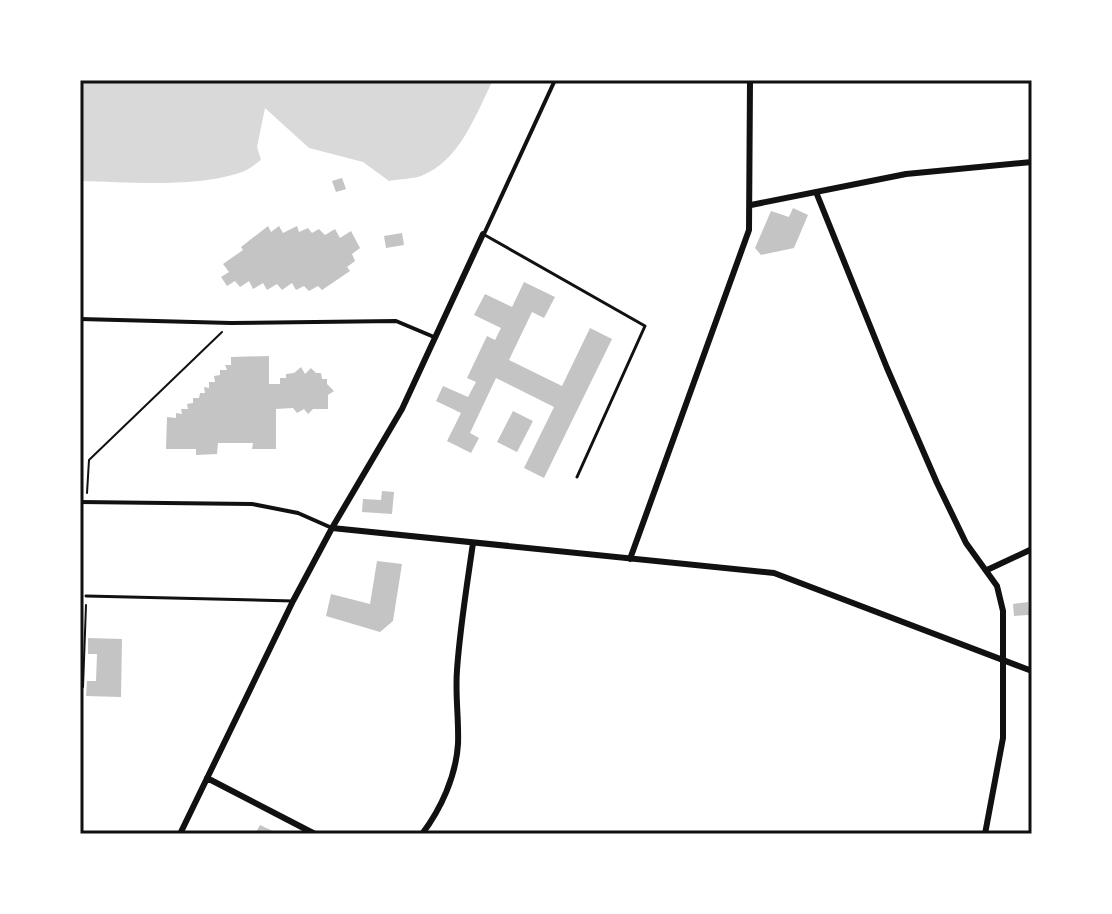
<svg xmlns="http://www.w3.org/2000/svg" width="1112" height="914" font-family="'Libre Baskerville',serif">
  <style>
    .water { fill: #d9d9d9 }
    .building { fill: #c4c4c4 }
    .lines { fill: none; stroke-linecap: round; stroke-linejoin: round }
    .path { stroke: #111; stroke-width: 2 }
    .service { stroke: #111; stroke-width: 3 }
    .pedestrian { stroke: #111; stroke-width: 4 }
    .minor { stroke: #111; stroke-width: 6 }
    .neatline { fill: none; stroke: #111; stroke-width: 3 }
  </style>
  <rect width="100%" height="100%" fill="#fff"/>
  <path class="water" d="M 80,80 L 493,80 C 476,114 460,161 421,176 C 412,179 400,179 389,181 L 363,162 L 309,148 L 265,108 L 257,147 L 261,160 C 254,165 247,171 239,173 C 192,188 129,182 80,181 Z"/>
  <path class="building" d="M 342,178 L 346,189 L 336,192 L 332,181 Z
    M 793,208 L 808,215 L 794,248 L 761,255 L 755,248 L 771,211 L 789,217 Z
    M 268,226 L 271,232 L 279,226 L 283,233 L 297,226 L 299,232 L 308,228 L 312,233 L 319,229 L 325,235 L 335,229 L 340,238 L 351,231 L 360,248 L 352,254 L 355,261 L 347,267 L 350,271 L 322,290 L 318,286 L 309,291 L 304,286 L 296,290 L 292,283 L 282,290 L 277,284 L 267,290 L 263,283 L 253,289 L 249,281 L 240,287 L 235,281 L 227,286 L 221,277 L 229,272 L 223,264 L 243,250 L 241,247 Z
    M 402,233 L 404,245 L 386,248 L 384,236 Z
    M 524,282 L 555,297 L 544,318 L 532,312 L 509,360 L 562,386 L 590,328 L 612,339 L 544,478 L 524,468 L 554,407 L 496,378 L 470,433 L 479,438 L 471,453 L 447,441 L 461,413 L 436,401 L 443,386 L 468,397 L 476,382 L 467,378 L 487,336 L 495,340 L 501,328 L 474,315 L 485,294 L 512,307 Z
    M 269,356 L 269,384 L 280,384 L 280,378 L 286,378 L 286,374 L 294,373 L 301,367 L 305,374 L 311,368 L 316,373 L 321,373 L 322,379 L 327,379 L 327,384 L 334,391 L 328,395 L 328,409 L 313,409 L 308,414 L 304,409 L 297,413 L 293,408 L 276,409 L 276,449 L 252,449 L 253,443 L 218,443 L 217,454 L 196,455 L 196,449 L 166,449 L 167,417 L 176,418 L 176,413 L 182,414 L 181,409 L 188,409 L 187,404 L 193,403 L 193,398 L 199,398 L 200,393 L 205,393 L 204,387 L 209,388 L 209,382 L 215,382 L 214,376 L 220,375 L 220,370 L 227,370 L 225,365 L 231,365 L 231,357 Z
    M 513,411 L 533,421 L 517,452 L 497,442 Z
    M 382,491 L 394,492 L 392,514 L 362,512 L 363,499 L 381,500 Z
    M 377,561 L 402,564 L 393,621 L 380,632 L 326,616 L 331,594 L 370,604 Z
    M 1028,602 L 1029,615 L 1014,616 L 1013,604 Z
    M 88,638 L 122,639 L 121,697 L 86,696 L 87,681 L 96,681 L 97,654 L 88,654 Z
    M 260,825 L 279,834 L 255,834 Z"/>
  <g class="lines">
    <path class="path" d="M 87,493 L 89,460 L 222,332
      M 80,687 L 83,687 L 86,605"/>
    <path class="service" d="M 483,234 L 645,326 L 577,477
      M 86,596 L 293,601"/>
    <path class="pedestrian" d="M 484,234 L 555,80
      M 80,319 L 231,323 L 396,321 L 434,337
      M 80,502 L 252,504 L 298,513 L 332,528"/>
    <path class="minor" d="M 816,192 L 887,368 L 937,483 L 966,543 L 997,586 L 1003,611 L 1003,738 L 985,834
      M 751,205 L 906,174 L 1032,162
      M 332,528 L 774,573 L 1032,671
      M 630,559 L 749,230 L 750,80
      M 987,570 L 1032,549
      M 207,778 L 315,834
      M 180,834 L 293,601 L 332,528 L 402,409 L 483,234
      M 422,834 C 441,809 456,776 458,744 C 459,719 455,695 457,670 C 460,627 467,585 473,543"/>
  </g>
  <rect width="1112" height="914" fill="none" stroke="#ffffff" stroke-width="164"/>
  <rect x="82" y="82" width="948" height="750" class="neatline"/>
</svg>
